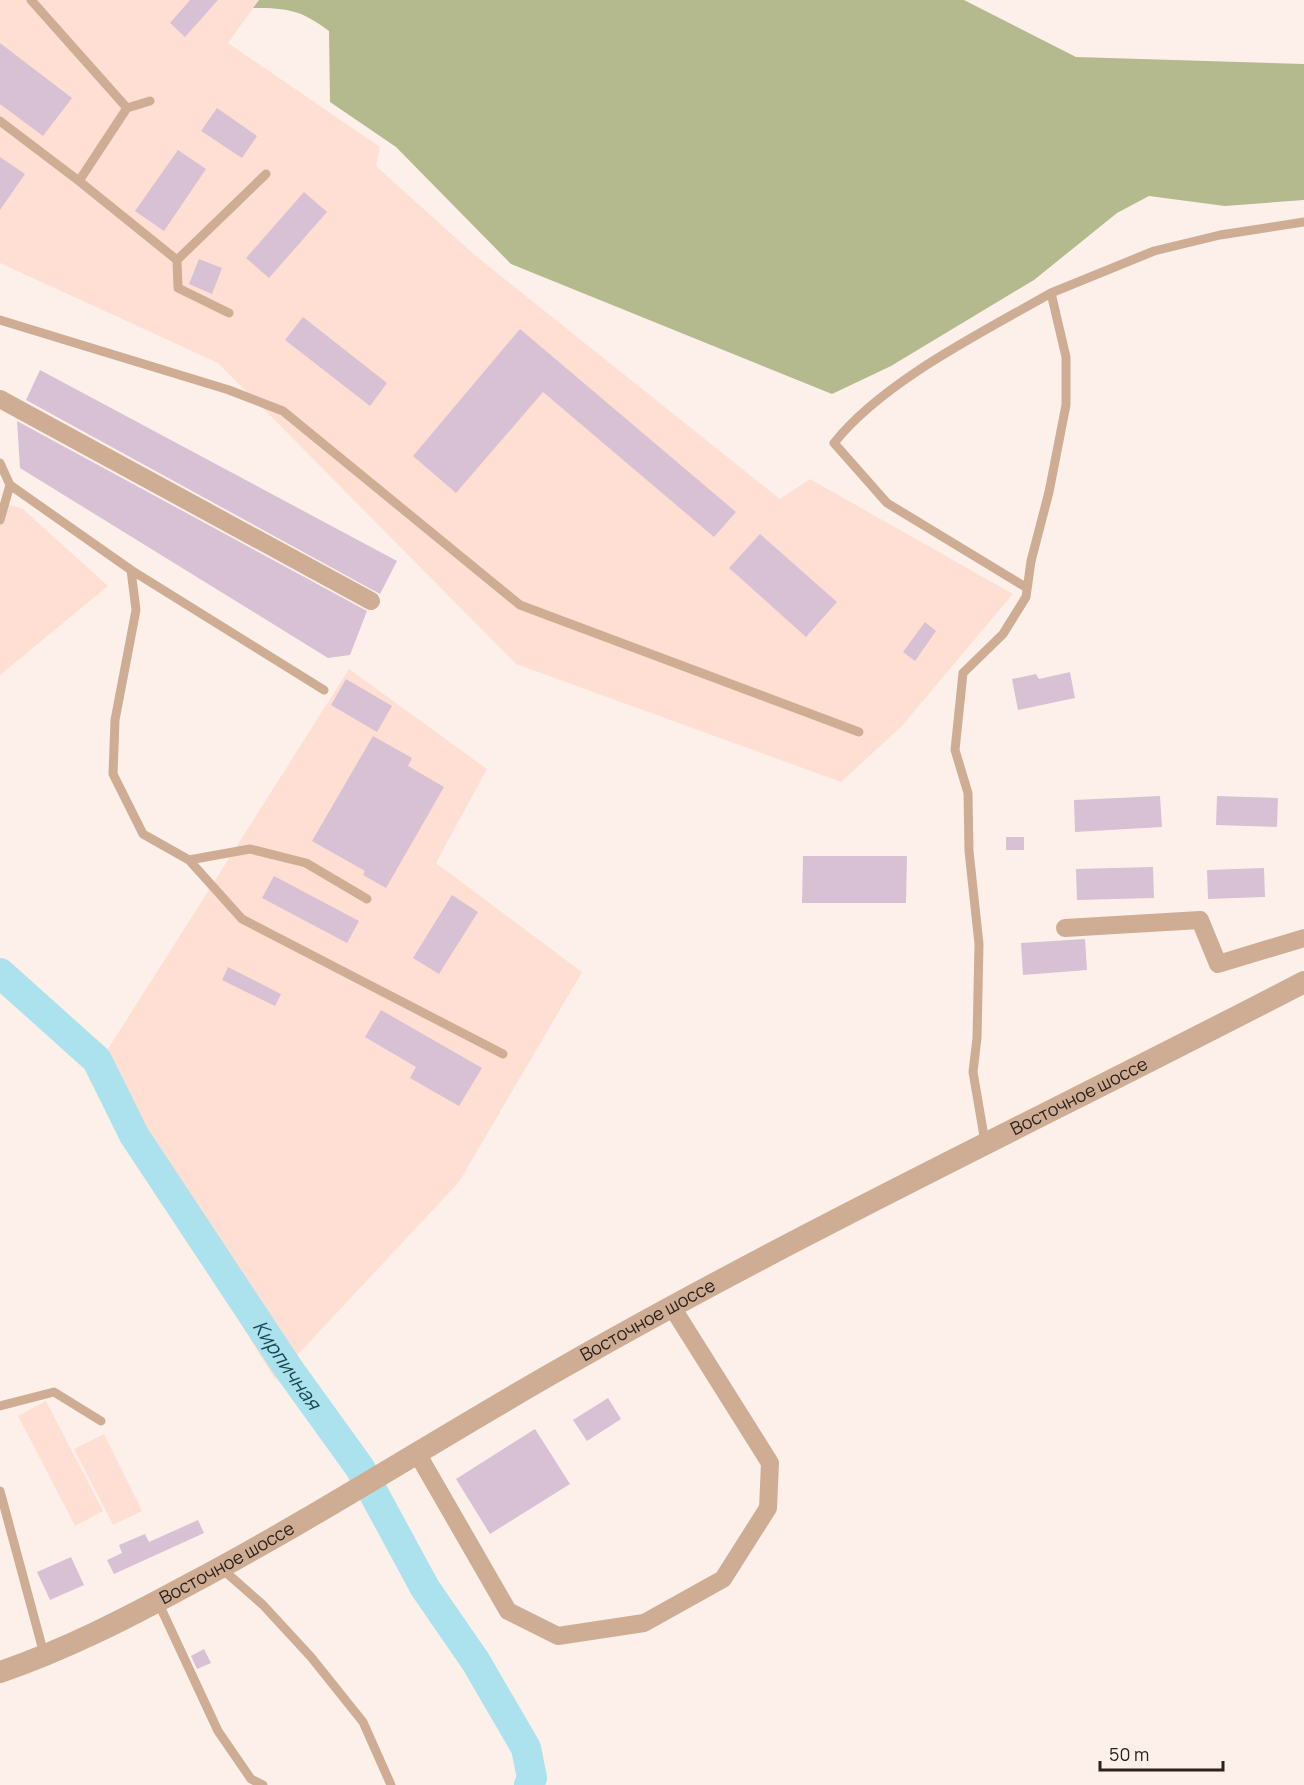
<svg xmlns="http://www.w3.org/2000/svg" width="1304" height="1785" font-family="Manrope,sans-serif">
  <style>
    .built { fill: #ffdfd3 }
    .forest { fill: #b4b98e }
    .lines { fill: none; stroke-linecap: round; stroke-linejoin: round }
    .river { stroke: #ace2ee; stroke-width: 30 }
    .building { fill: #d8c0d5 }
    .service { stroke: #cfad94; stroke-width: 9 }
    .minor { stroke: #cfad94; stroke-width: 18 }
    .tertiary { stroke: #cfad94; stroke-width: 22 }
    .labels { text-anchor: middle; stroke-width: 4.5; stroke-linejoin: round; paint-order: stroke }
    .street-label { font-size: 18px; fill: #2c211d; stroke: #fdf0eb }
    .water-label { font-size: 20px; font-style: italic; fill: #174750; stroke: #fdf0eb }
  </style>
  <rect width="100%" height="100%" fill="#fdf0eb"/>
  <path class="built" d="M 0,0 L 259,0 L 228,43 L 380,147 L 376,166 L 477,257 L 780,499 L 810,479 L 1013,594 L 901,727 L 841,782 L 516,664 L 218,363 L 0,263 Z
    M 0,502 L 23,509 L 108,586 L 0,675 Z
    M 349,669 L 487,769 L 436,863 L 582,972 L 459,1182 L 275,1379 L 89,1079 Z
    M 46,1401 L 103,1511 L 75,1526 L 18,1416 Z
    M 104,1434 L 142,1511 L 113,1525 L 74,1449 Z"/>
  <path class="forest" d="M 259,0 L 964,0 L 1076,57 L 1304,64 L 1304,200 L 1225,206 L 1149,196 L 1117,213 L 1034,280 L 891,366 L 832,394 L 511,264 L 396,147 L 330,102 L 329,31 C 301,10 288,8 253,8 Z"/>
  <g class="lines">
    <path class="river" id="s1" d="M 0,973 L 97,1060 L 134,1135 L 288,1368 L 360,1468 L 425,1588 L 476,1662 L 526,1748 L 532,1778 L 529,1785"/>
  </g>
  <path class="building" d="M 190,0 L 218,0 L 185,37 L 170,23 Z
    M 0,43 L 72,98 L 43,136 L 0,104 Z
    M 217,108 L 257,136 L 242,158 L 201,131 Z
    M 178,150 L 206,169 L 164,231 L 135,211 Z
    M 0,157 L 25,174 L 0,210 Z
    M 304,192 L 327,212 L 269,278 L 246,258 Z
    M 199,259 L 222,268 L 212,294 L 189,284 Z
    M 303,317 L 387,383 L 370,406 L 285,340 Z
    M 520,329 L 736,512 L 714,537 L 543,392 L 456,493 L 413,456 Z
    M 40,370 L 397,561 L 380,594 L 26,400 Z
    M 17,421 L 367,611 L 350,655 L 328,658 L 20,468 Z
    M 760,534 L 837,602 L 806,637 L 729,568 Z
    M 925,622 L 936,631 L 915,661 L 903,652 Z
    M 1070,672 L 1075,698 L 1018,710 L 1012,679 L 1036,674 L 1039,679 Z
    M 346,679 L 392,706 L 377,732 L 331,705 Z
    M 373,736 L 412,758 L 408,766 L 444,787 L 386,888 L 363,875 L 365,871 L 312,841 Z
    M 1160,796 L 1162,827 L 1075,832 L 1074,800 Z
    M 1217,796 L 1278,798 L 1277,827 L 1216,825 Z
    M 1006,837 L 1024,837 L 1024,850 L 1006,850 Z
    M 803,856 L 907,856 L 906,903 L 802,903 Z
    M 1153,867 L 1154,898 L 1077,900 L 1076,869 Z
    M 1264,868 L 1265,897 L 1208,899 L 1207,870 Z
    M 274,876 L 359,921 L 347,943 L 262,898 Z
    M 452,895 L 478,912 L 439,974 L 413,958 Z
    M 1085,939 L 1087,970 L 1023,975 L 1021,943 Z
    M 228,967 L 281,994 L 275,1006 L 222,980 Z
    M 381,1010 L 482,1068 L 459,1106 L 410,1078 L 416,1067 L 365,1037 Z
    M 608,1398 L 621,1419 L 587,1441 L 573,1420 Z
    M 535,1429 L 570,1484 L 490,1534 L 456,1479 Z
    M 198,1520 L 204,1533 L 114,1574 L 107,1560 L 122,1553 L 119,1545 L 145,1534 L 149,1542 Z
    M 71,1557 L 84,1585 L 50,1600 L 37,1572 Z
    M 204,1649 L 211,1663 L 197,1669 L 191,1656 Z"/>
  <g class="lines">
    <path class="service" d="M 127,108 L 150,101
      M 0,121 L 79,181 L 127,108 L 31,0
      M 79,181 L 177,260 L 266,174
      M 177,260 L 178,288 L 229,313
      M 0,320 L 229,390 L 283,411 L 520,605 L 859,732
      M 0,463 L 10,485 L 131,570 L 324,690
      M 0,520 L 10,485
      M 131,570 L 136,610 L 115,720 L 113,774 L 143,834 L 189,860 L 250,849 L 306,863 L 367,899
      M 1027,588 L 887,503 L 834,443 C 883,381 983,332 1051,293
      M 189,860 L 242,919 L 503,1054
      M 985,1142 L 973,1072 L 977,1038 L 979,944 L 969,851 L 968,793 L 955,750 L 963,673 L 1003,634 L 1026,597 L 1031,561 L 1049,492 L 1066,405 L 1066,357 L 1051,293 L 1154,251 L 1220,235 L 1304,222
      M 0,1406 L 54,1392 L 101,1421
      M 0,1491 L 44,1654
      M 221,1568 L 263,1605 L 311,1657 L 363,1722 L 391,1785
      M 158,1602 L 218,1731 L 251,1779 L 263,1785"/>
    <path class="minor" d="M 0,399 L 371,601
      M 1065,928 L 1200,920 L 1218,964 L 1304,938
      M 417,1453 L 508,1611 L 558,1636 L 644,1623 L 723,1579 L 768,1508 L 770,1463 L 672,1307"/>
    <path class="tertiary" id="s2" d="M 0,1672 C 65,1650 127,1618 188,1585 C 315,1518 435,1440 560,1369 C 803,1230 1056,1111 1304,982"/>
  </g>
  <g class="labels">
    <g class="street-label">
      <text dy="6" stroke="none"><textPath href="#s2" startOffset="1224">Восточное шоссе</textPath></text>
      <text dy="6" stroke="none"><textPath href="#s2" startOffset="738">Восточное шоссе</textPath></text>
      <text dy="6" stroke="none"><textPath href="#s2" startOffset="252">Восточное шоссе</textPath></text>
    </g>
    <g class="water-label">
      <text dy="7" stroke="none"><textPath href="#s1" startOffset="490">Кирпичная</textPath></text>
    </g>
  </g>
  <path d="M1100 1761v9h123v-9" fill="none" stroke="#2c211d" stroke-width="3"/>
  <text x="1109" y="1761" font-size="18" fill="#2c211d" stroke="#fdf0eb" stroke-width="4.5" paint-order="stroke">50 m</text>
</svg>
